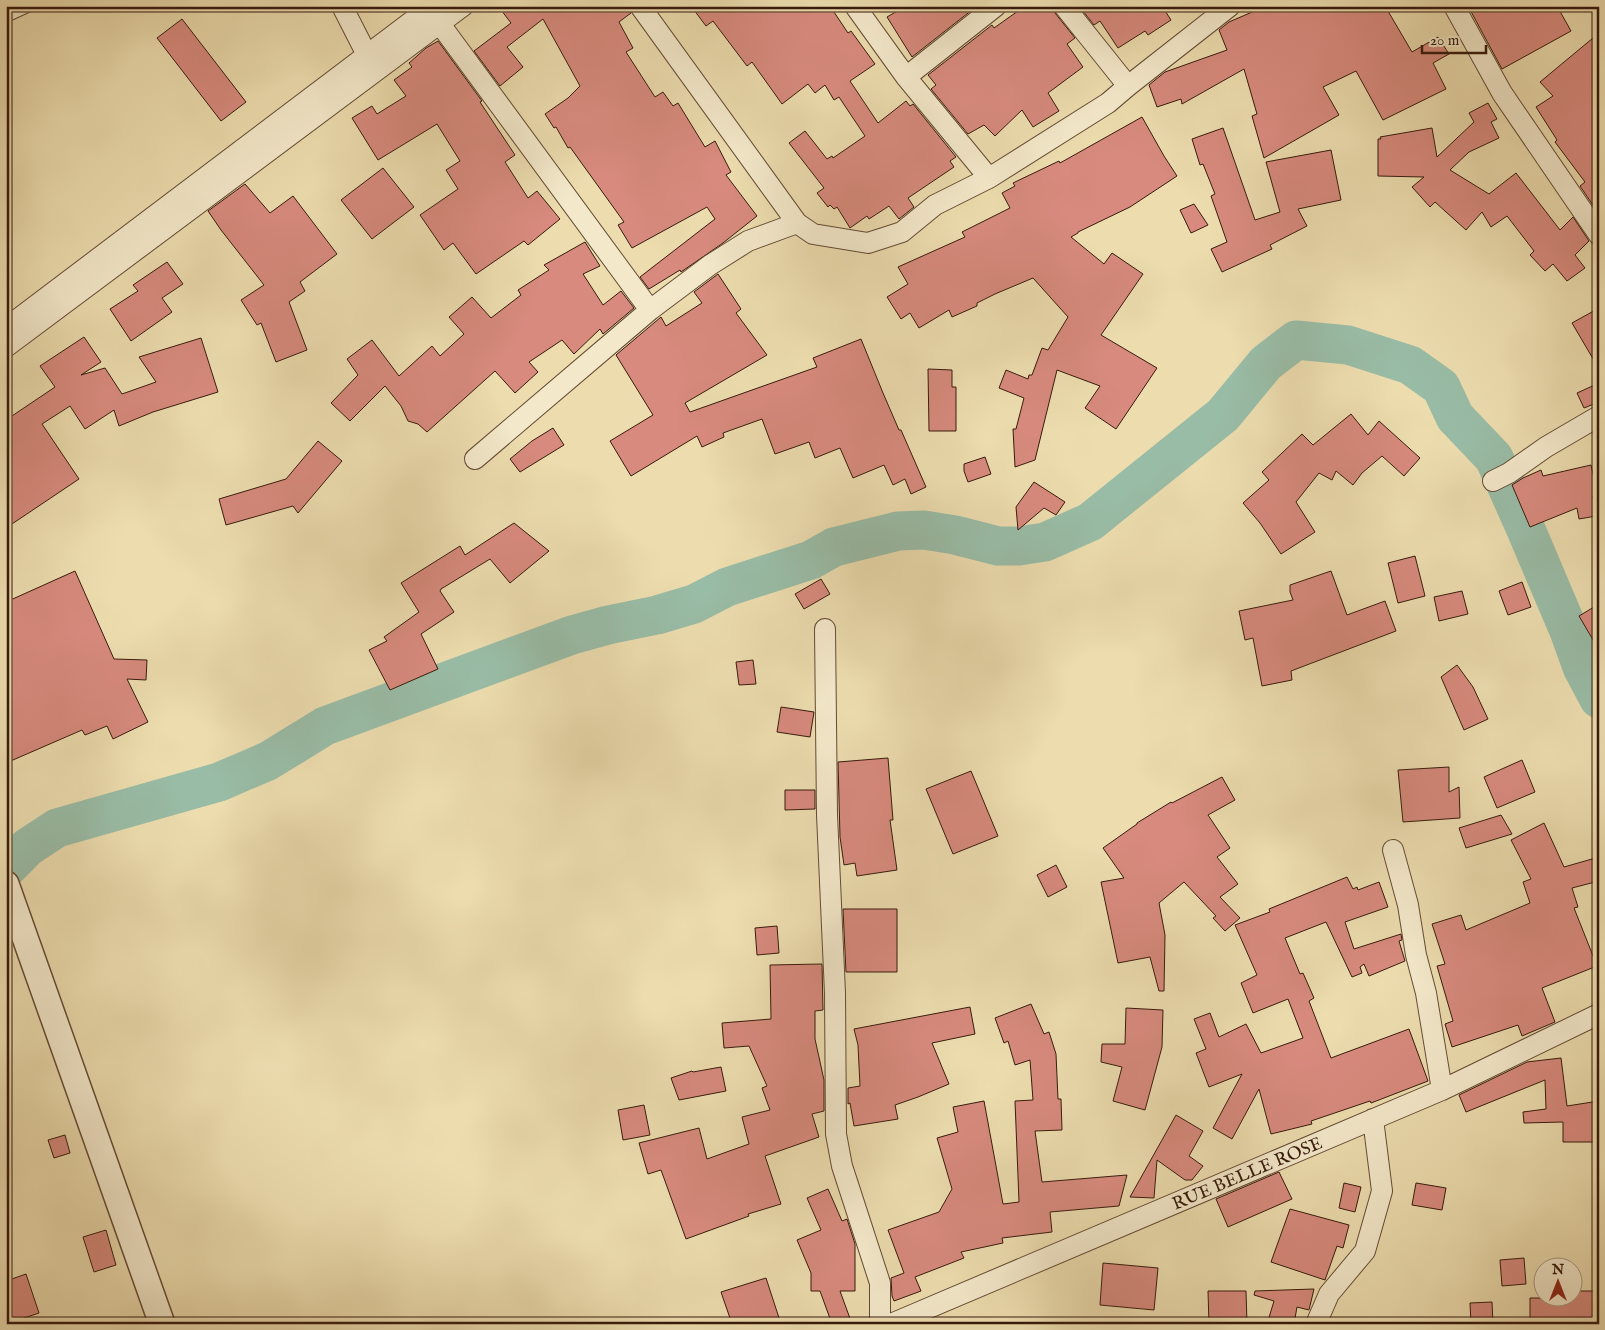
<svg xmlns="http://www.w3.org/2000/svg" width="1605" height="1330" font-family="'IM FELL English',serif">
  <style>
    .lines { fill: none; stroke-linecap: round; stroke-linejoin: round }
    .river { stroke: #99bca6; stroke-width: 39 }
    .building { fill: #d78a7d; stroke: #371b0c }
    .service-casing { stroke: #644b34; stroke-width: 12 }
    .minor-casing { stroke: #644b34; stroke-width: 22 }
    .tertiary-casing { stroke: #644b34; stroke-width: 28 }
    .service { stroke: #f3e8ca; stroke-width: 10 }
    .minor { stroke: #f3e8ca; stroke-width: 20 }
    .tertiary { stroke: #f3e8ca; stroke-width: 25 }
    .labels { text-anchor: middle; stroke-width: 4; stroke-linejoin: round; paint-order: stroke }
    .street-label { font-size: 18px; fill: #371b0c; stroke: #f3e8ca }
  </style>
  <rect width="100%" height="100%" fill="#ecdcae"/>
  <filter id="stains"><feTurbulence type="fractalNoise" baseFrequency=".004" numOctaves="4"/><feColorMatrix values="0 0 0 0 .2 0 0 0 0 .09 0 0 0 0 .02 0 0 0 .5 -.17"/></filter>
  <radialGradient id="worn" r=".72"><stop offset=".6" stop-color="#630" stop-opacity="0"/><stop offset="1" stop-color="#630" stop-opacity=".3"/></radialGradient>
  <g class="lines">
    <path class="river" d="M 6,869 L 28,847 L 57,828 L 219,782 L 268,761 L 325,726 L 572,635 L 608,625 L 657,615 L 694,604 L 727,587 L 811,560 L 834,547 L 898,531 L 924,530 L 955,535 L 998,546 L 1019,546 L 1045,542 L 1090,522 L 1223,415 L 1266,363 L 1296,340 L 1348,345 L 1410,365 L 1441,387 L 1455,417 L 1494,458 L 1524,525 L 1569,631 L 1582,667 L 1599,699"/>
  </g>
  <path class="building" d="M 498,6 L 628,6 L 631,13 L 619,22 L 633,48 L 626,52 L 655,97 L 663,92 L 673,106 L 678,103 L 705,147 L 715,141 L 731,172 L 726,175 L 757,216 L 723,243 L 681,272 L 680,270 L 649,289 L 640,277 L 715,219 L 707,207 L 632,248 L 618,225 L 624,222 L 570,147 L 568,148 L 556,127 L 554,128 L 545,114 L 568,98 L 580,86 L 543,19 L 507,47 L 523,67 L 500,86 L 474,51 L 511,23 Z
    M 691,6 L 830,6 L 848,33 L 851,31 L 875,64 L 850,81 L 878,123 L 906,101 L 910,106 L 913,104 L 956,157 L 950,161 L 954,167 L 908,198 L 914,207 L 899,219 L 889,206 L 869,219 L 867,216 L 850,228 L 837,207 L 834,209 L 830,205 L 828,207 L 817,193 L 824,188 L 789,143 L 805,131 L 827,159 L 832,156 L 833,158 L 865,136 L 839,97 L 834,100 L 825,85 L 815,93 L 808,84 L 782,104 L 752,62 L 747,66 L 713,21 L 706,26 Z
    M 906,6 L 977,6 L 912,57 L 887,17 Z
    M 1025,6 L 1052,6 L 1055,13 L 1075,38 L 1067,44 L 1083,67 L 1048,93 L 1059,111 L 1033,127 L 1022,110 L 995,136 L 984,125 L 968,134 L 931,89 L 936,85 L 928,75 L 992,25 L 994,28 Z
    M 1079,6 L 1162,6 L 1171,20 L 1148,35 L 1145,31 L 1118,48 L 1100,21 L 1094,25 Z
    M 1266,6 L 1385,6 L 1412,52 L 1438,37 L 1449,54 L 1433,63 L 1446,89 L 1383,120 L 1356,71 L 1323,87 L 1339,115 L 1264,158 L 1252,116 L 1257,114 L 1244,69 L 1182,104 L 1181,99 L 1157,107 L 1149,85 L 1165,72 L 1227,50 L 1219,30 L 1229,22 Z
    M 1468,6 L 1557,6 L 1571,31 L 1502,69 Z
    M 182,19 L 246,102 L 221,121 L 157,38 Z
    M 1599,33 L 1599,214 L 1580,186 L 1585,182 L 1555,142 L 1557,140 L 1536,107 L 1553,96 L 1540,82 Z
    M 438,41 L 482,101 L 480,102 L 515,155 L 505,162 L 528,198 L 537,191 L 560,219 L 528,245 L 524,241 L 476,274 L 453,243 L 444,250 L 420,215 L 458,189 L 446,170 L 460,161 L 437,124 L 378,160 L 352,118 L 372,106 L 377,114 L 406,96 L 394,80 L 412,67 L 409,63 L 426,48 Z
    M 1488,103 L 1497,119 L 1491,122 L 1499,138 L 1469,152 L 1450,170 L 1489,194 L 1516,173 L 1560,230 L 1573,217 L 1589,241 L 1575,255 L 1585,268 L 1567,281 L 1553,264 L 1545,271 L 1530,255 L 1534,251 L 1507,216 L 1491,227 L 1482,212 L 1466,230 L 1435,202 L 1430,207 L 1412,187 L 1424,177 L 1378,176 L 1378,139 L 1381,139 L 1380,137 L 1432,128 L 1437,157 L 1474,122 L 1469,113 Z
    M 1142,117 L 1164,156 L 1177,176 L 1130,207 L 1078,232 L 1078,233 L 1071,237 L 1104,264 L 1112,253 L 1143,274 L 1101,335 L 1157,368 L 1116,429 L 1085,408 L 1100,386 L 1057,370 L 1035,460 L 1015,467 L 1013,429 L 1016,429 L 1024,398 L 999,388 L 1006,370 L 1028,379 L 1029,375 L 1032,375 L 1042,348 L 1048,350 L 1068,317 L 1033,278 L 995,294 L 977,303 L 977,306 L 952,317 L 949,310 L 919,328 L 910,313 L 901,319 L 887,297 L 908,284 L 898,267 L 965,237 L 962,232 L 1010,208 L 1002,193 L 1015,186 L 1013,183 L 1059,161 L 1060,163 Z
    M 1223,128 L 1255,220 L 1280,212 L 1266,162 L 1331,150 L 1341,200 L 1298,209 L 1307,226 L 1270,245 L 1272,249 L 1222,272 L 1211,249 L 1227,242 L 1211,196 L 1215,194 L 1203,164 L 1200,165 L 1192,139 Z
    M 383,168 L 414,207 L 372,239 L 341,200 Z
    M 245,184 L 270,213 L 293,196 L 337,254 L 300,282 L 305,291 L 289,302 L 307,350 L 276,362 L 261,323 L 257,325 L 241,300 L 264,285 L 221,230 L 208,211 Z
    M 1194,204 L 1208,225 L 1191,233 L 1180,210 Z
    M 585,242 L 600,266 L 583,274 L 603,305 L 621,291 L 634,308 L 603,334 L 600,329 L 574,354 L 562,340 L 529,362 L 538,372 L 515,393 L 495,371 L 427,432 L 418,424 L 408,421 L 401,406 L 385,386 L 350,421 L 331,403 L 358,375 L 347,359 L 372,340 L 399,376 L 432,346 L 440,356 L 464,334 L 449,317 L 472,297 L 491,318 L 521,295 L 518,290 L 549,270 L 544,265 Z
    M 167,262 L 183,284 L 162,298 L 172,312 L 131,341 L 110,309 L 138,291 L 133,285 Z
    M 718,274 L 741,309 L 736,313 L 767,355 L 685,403 L 690,412 L 817,367 L 813,358 L 861,339 L 883,393 L 899,430 L 901,430 L 926,487 L 911,494 L 905,479 L 893,485 L 884,465 L 853,478 L 840,448 L 815,458 L 809,442 L 775,454 L 762,419 L 723,433 L 724,437 L 702,447 L 697,436 L 631,476 L 610,441 L 653,415 L 616,355 L 661,317 L 666,326 L 702,303 L 694,292 Z
    M 1599,308 L 1599,369 L 1572,323 Z
    M 84,337 L 101,362 L 81,375 L 105,368 L 122,394 L 156,382 L 139,357 L 201,338 L 218,392 L 153,412 L 119,426 L 114,410 L 85,429 L 70,406 L 42,424 L 79,479 L 6,528 L 6,420 L 55,387 L 40,366 Z
    M 928,369 L 952,370 L 952,387 L 956,387 L 956,431 L 929,431 Z
    M 1599,383 L 1599,402 L 1584,408 L 1577,393 Z
    M 1351,414 L 1368,435 L 1379,421 L 1420,458 L 1404,476 L 1382,456 L 1362,473 L 1353,485 L 1336,471 L 1332,480 L 1319,473 L 1296,502 L 1315,532 L 1281,554 L 1260,523 L 1243,503 L 1269,480 L 1262,472 L 1302,434 L 1313,445 Z
    M 553,428 L 564,445 L 520,472 L 510,459 L 532,441 Z
    M 318,441 L 342,461 L 298,513 L 293,506 L 226,525 L 219,499 L 286,479 Z
    M 985,457 L 991,474 L 968,482 L 964,471 L 964,464 Z
    M 1591,465 L 1598,495 L 1593,496 L 1596,516 L 1579,519 L 1577,508 L 1530,527 L 1512,485 L 1523,478 L 1541,470 L 1543,476 Z
    M 1034,482 L 1065,502 L 1056,515 L 1044,508 L 1018,530 L 1016,507 Z
    M 514,523 L 549,551 L 510,583 L 490,559 L 441,589 L 440,591 L 454,612 L 421,634 L 438,669 L 390,690 L 369,650 L 387,641 L 384,637 L 419,612 L 401,583 L 460,546 L 465,555 Z
    M 1415,556 L 1425,596 L 1398,603 L 1388,563 Z
    M 75,571 L 114,659 L 147,660 L 146,680 L 127,679 L 148,722 L 113,739 L 107,726 L 85,735 L 82,730 L 6,763 L 6,602 Z
    M 1331,571 L 1347,615 L 1385,601 L 1396,631 L 1291,671 L 1292,680 L 1262,686 L 1253,638 L 1245,640 L 1239,611 L 1293,600 L 1290,592 L 1290,585 Z
    M 821,579 L 830,594 L 804,609 L 795,594 Z
    M 1522,582 L 1531,607 L 1508,615 L 1499,591 Z
    M 1462,591 L 1468,614 L 1439,621 L 1434,597 Z
    M 1599,604 L 1599,650 L 1579,616 Z
    M 753,660 L 756,684 L 739,685 L 736,662 Z
    M 1457,665 L 1473,687 L 1488,719 L 1464,730 L 1441,677 Z
    M 781,707 L 814,712 L 810,737 L 777,732 Z
    M 888,758 L 893,820 L 890,820 L 897,870 L 857,876 L 855,863 L 844,865 L 840,837 L 838,762 Z
    M 1522,760 L 1535,792 L 1497,808 L 1484,777 Z
    M 1449,767 L 1449,792 L 1459,787 L 1460,818 L 1403,822 L 1398,770 Z
    M 971,771 L 998,836 L 953,854 L 926,789 Z
    M 1222,777 L 1235,800 L 1208,815 L 1230,848 L 1217,857 L 1238,884 L 1220,897 L 1240,918 L 1225,931 L 1213,918 L 1216,916 L 1184,882 L 1159,903 L 1165,935 L 1164,991 L 1159,991 L 1150,957 L 1118,963 L 1101,882 L 1124,878 L 1103,848 L 1137,824 L 1137,823 L 1171,802 L 1172,803 Z
    M 785,790 L 815,790 L 815,809 L 785,810 Z
    M 1501,815 L 1512,834 L 1466,848 L 1459,828 Z
    M 1544,823 L 1564,867 L 1599,857 L 1599,881 L 1572,888 L 1578,907 L 1574,908 L 1597,966 L 1542,988 L 1555,1022 L 1522,1036 L 1518,1025 L 1452,1047 L 1445,1024 L 1453,1021 L 1437,966 L 1445,964 L 1432,924 L 1461,915 L 1466,930 L 1530,903 L 1523,882 L 1531,879 L 1511,840 Z
    M 1056,865 L 1067,887 L 1048,897 L 1037,875 Z
    M 1347,877 L 1353,889 L 1357,887 L 1358,890 L 1379,882 L 1388,907 L 1345,922 L 1354,949 L 1401,934 L 1402,940 L 1399,941 L 1405,961 L 1369,976 L 1364,964 L 1360,967 L 1362,973 L 1352,977 L 1326,922 L 1285,938 L 1300,974 L 1303,973 L 1314,998 L 1309,1001 L 1331,1058 L 1409,1029 L 1428,1081 L 1371,1103 L 1370,1101 L 1311,1121 L 1312,1124 L 1271,1134 L 1259,1089 L 1232,1139 L 1213,1128 L 1242,1074 L 1209,1087 L 1196,1053 L 1206,1049 L 1194,1019 L 1210,1013 L 1219,1037 L 1246,1024 L 1261,1053 L 1303,1038 L 1288,999 L 1253,1013 L 1241,983 L 1257,975 L 1235,925 L 1270,912 L 1269,909 Z
    M 843,909 L 897,909 L 897,972 L 846,972 Z
    M 777,926 L 779,953 L 757,955 L 755,928 Z
    M 822,964 L 823,1010 L 815,1011 L 815,1039 L 824,1080 L 824,1111 L 812,1114 L 819,1137 L 765,1156 L 781,1204 L 748,1214 L 749,1216 L 686,1239 L 661,1170 L 648,1174 L 639,1143 L 699,1128 L 707,1159 L 749,1144 L 742,1117 L 770,1110 L 762,1088 L 767,1086 L 749,1046 L 724,1048 L 722,1023 L 771,1019 L 770,965 Z
    M 1031,1004 L 1044,1034 L 1049,1032 L 1056,1054 L 1058,1099 L 1061,1099 L 1062,1130 L 1035,1131 L 1042,1182 L 1127,1175 L 1119,1206 L 1050,1212 L 1052,1232 L 1002,1238 L 1003,1243 L 961,1252 L 964,1258 L 915,1277 L 921,1291 L 894,1301 L 892,1296 L 891,1278 L 904,1273 L 888,1230 L 939,1212 L 952,1189 L 937,1138 L 958,1132 L 953,1107 L 984,1101 L 1003,1204 L 1019,1202 L 1015,1101 L 1033,1100 L 1030,1060 L 1015,1065 L 1008,1041 L 1004,1043 L 995,1018 Z
    M 970,1007 L 975,1034 L 932,1043 L 949,1084 L 918,1097 L 895,1105 L 898,1119 L 854,1126 L 850,1103 L 848,1104 L 848,1088 L 860,1086 L 858,1045 L 854,1029 Z
    M 1126,1008 L 1163,1010 L 1162,1047 L 1145,1110 L 1113,1101 L 1122,1067 L 1101,1062 L 1102,1044 L 1125,1044 Z
    M 1561,1058 L 1567,1106 L 1599,1101 L 1599,1142 L 1563,1142 L 1563,1122 L 1524,1123 L 1523,1112 L 1546,1109 L 1545,1080 L 1466,1112 L 1459,1095 L 1527,1062 Z
    M 721,1067 L 726,1091 L 679,1100 L 671,1078 L 692,1071 L 693,1072 Z
    M 644,1105 L 650,1135 L 623,1140 L 618,1110 Z
    M 1176,1115 L 1203,1131 L 1189,1156 L 1203,1166 L 1192,1180 L 1185,1180 L 1157,1160 L 1154,1198 L 1130,1197 Z
    M 65,1135 L 70,1153 L 54,1158 L 48,1140 Z
    M 1279,1172 L 1292,1199 L 1228,1227 L 1216,1199 Z
    M 1344,1183 L 1361,1187 L 1355,1212 L 1339,1208 Z
    M 1416,1183 L 1446,1188 L 1442,1210 L 1412,1205 Z
    M 828,1189 L 842,1221 L 847,1219 L 855,1244 L 855,1291 L 840,1291 L 852,1324 L 832,1324 L 820,1291 L 811,1291 L 811,1273 L 797,1240 L 821,1230 L 807,1198 Z
    M 1290,1209 L 1349,1225 L 1343,1248 L 1337,1246 L 1325,1280 L 1271,1262 Z
    M 106,1230 L 116,1265 L 94,1272 L 83,1237 Z
    M 1524,1258 L 1526,1284 L 1502,1286 L 1500,1260 Z
    M 1103,1263 L 1158,1268 L 1154,1310 L 1100,1305 Z
    M 26,1274 L 39,1313 L 6,1324 L 6,1281 Z
    M 766,1278 L 781,1324 L 732,1324 L 721,1292 Z
    M 1314,1289 L 1309,1310 L 1297,1307 L 1294,1324 L 1267,1324 L 1274,1301 L 1254,1295 L 1255,1291 Z
    M 1208,1291 L 1246,1291 L 1247,1324 L 1209,1324 Z
    M 1572,1291 L 1599,1291 L 1599,1324 L 1530,1324 L 1530,1298 L 1572,1298 Z
    M 1492,1302 L 1493,1324 L 1471,1324 L 1470,1303 Z"/>
  <g class="lines">
    <g class="service-casing">
      <path id="service" d="M 6,17 L 30,6"/>
    </g>
    <g class="minor-casing">
      <path id="minor" d="M 342,6 L 367,55
        M 640,6 L 797,223
        M 855,6 L 906,77 L 989,178
        M 1454,6 L 1502,93 L 1599,235
        M 440,24 L 650,310
        M 906,77 L 996,6
        M 1128,86 L 1230,6
        M 6,328 L 432,6
        M 6,347 L 463,6
        M 475,459 L 650,310 L 710,265 L 748,241 L 797,223 L 813,234 L 868,243 L 902,232 L 935,205 L 989,178 L 1108,103 L 1128,86 L 1064,6
        M 1493,481 L 1509,473 L 1546,447 L 1599,416
        M 825,629 L 827,815 L 835,993 L 836,1134 L 842,1166 L 880,1283 L 880,1324
        M 1393,850 L 1408,905 L 1416,955 L 1426,993 L 1442,1090
        M 891,1324 L 1442,1090 L 1599,1014
        M 1316,1324 L 1329,1294 L 1365,1251 L 1382,1191 L 1373,1119"/>
    </g>
    <g class="tertiary-casing">
      <path id="tertiary" d="M 6,884 L 162,1324"/>
    </g>
    <use href="#service" class="service"/>
    <use href="#minor" class="minor"/>
    <use href="#tertiary" class="tertiary"/>
  </g>
  <g class="labels">
    <g class="street-label">
      <text transform="translate(1247 1173) rotate(-23)" y="6">RUE BELLE ROSE</text>
    </g>
  </g>
  <rect width="1605" height="1330" fill="none" stroke="#ecdcae" stroke-width="25"/>
  <rect x="8" y="8" width="1590" height="1315" fill="none" stroke="#371b0c" stroke-width="2.5"/>
  <rect x="12" y="12" width="1580" height="1305" fill="none" stroke="#371b0c"/>
  <g transform="translate(1558 1282)"><circle r="24" fill="#f3e8ca" stroke="#a8967e"/>
  <path d="M0-4L9 19L0 12L-9 19Z" fill="#8f2418"/>
  <text y="-8" font-size="14" font-weight="bold" text-anchor="middle" fill="#371b0c">N</text>
  </g>
  <path d="M1422 45v8h64v-8" fill="none" stroke="#371b0c" stroke-width="2.5"/>
  <text x="1430" y="45" font-size="15" fill="#371b0c" stroke="#f3e8ca" stroke-width="4" paint-order="stroke">20 m</text>
  <rect width="100%" height="100%" filter="url(#stains)"/>
  <rect width="100%" height="100%" fill="url(#worn)"/>
</svg>
